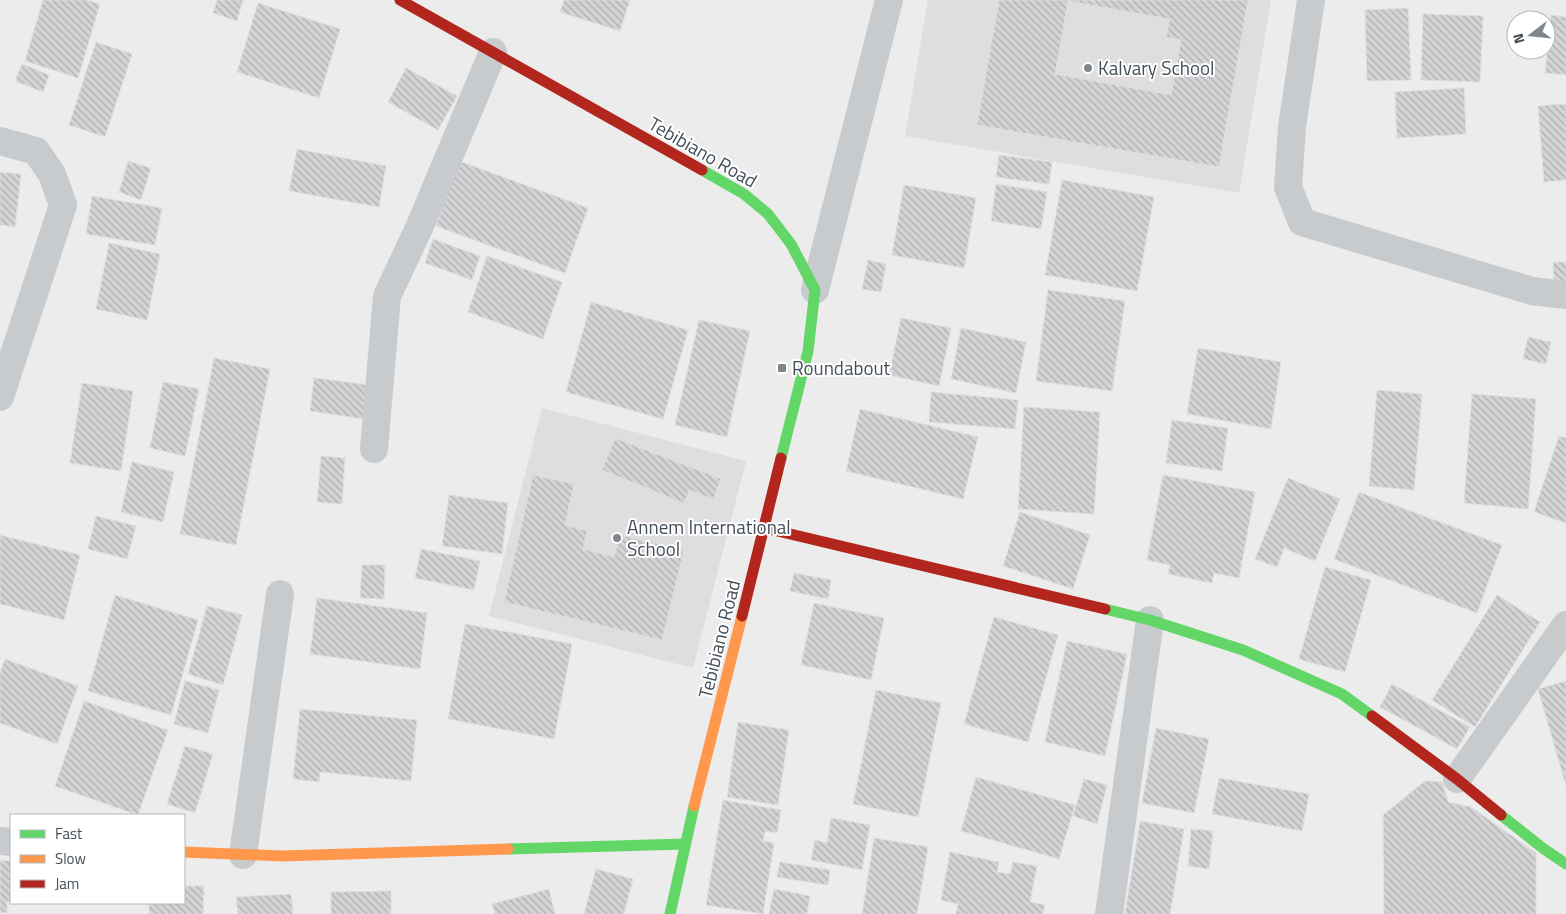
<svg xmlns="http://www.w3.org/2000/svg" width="1566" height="914" font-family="'Titillium Web',sans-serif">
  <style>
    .education { fill: #dfddde }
    .building { fill: url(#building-back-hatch); stroke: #dededf; fill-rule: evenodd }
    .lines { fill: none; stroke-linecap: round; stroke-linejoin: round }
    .street { stroke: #c8cbcd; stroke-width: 28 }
    .fast { stroke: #63d668; stroke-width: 11 }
    .slow { stroke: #ff974d; stroke-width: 11 }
    .jam { stroke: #b3261e; stroke-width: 11 }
    .poi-dot { fill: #7e858c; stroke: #fff; stroke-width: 2 }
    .labels { text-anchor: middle; stroke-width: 4; stroke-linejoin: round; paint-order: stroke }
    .poi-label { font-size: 19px; fill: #434e59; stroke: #fff; text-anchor: start }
    .street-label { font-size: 19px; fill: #434e59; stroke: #fff }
  </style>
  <defs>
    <pattern id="building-back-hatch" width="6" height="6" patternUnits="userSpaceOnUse" patternTransform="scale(1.25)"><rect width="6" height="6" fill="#d4d4d7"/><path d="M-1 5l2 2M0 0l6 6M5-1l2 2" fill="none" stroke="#aeaeb1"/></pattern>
  </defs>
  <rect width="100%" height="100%" fill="#edecec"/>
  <path class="education" d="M 928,0 L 1271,0 L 1239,193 L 905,136 Z
    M 542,408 L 746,461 L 693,668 L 489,616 Z"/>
  <path class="building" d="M 43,0 L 87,0 L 100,4 L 78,78 L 25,61 Z
    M 217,0 L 243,0 L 237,21 L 213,13 Z
    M 564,0 L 630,0 L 620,31 L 560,12 Z
    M 999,0 L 1248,0 L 1219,167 L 977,125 ZM 1068,1 L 1170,19 L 1166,37 L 1181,40 L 1171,95 L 1055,74 Z
    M 258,3 L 340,29 L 319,98 L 237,72 Z
    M 1408,8 L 1411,80 L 1367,81 L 1365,10 Z
    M 1423,14 L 1483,16 L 1480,82 L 1421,80 Z
    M 1551,15 L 1566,17 L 1566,75 L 1545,73 Z
    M 96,42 L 132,54 L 105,137 L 69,125 Z
    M 22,64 L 49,75 L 43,92 L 15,81 Z
    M 406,68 L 457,96 L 438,130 L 388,102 Z
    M 1464,88 L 1466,134 L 1397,138 L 1395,92 Z
    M 1566,104 L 1566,180 L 1544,182 L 1538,106 Z
    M 297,149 L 386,166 L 379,207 L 289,191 Z
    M 999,155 L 1052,162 L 1049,184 L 996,177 Z
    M 128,161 L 151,168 L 141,200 L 119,192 Z
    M 459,161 L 588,208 L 565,273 L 436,226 Z
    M 0,172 L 21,174 L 15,227 L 0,225 Z
    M 1062,180 L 1154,197 L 1137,291 L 1045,275 Z
    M 996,184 L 1047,192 L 1041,229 L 991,221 Z
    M 904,185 L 976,198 L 964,268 L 892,255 Z
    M 92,196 L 162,208 L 155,245 L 86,234 Z
    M 433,239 L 480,256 L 472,280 L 425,263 Z
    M 109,243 L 160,254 L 147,320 L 96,309 Z
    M 487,256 L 562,282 L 543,339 L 468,312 Z
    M 868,260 L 886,264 L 881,292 L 862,289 Z
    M 1553,262 L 1566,262 L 1566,284 L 1554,284 Z
    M 1048,290 L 1125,301 L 1112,391 L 1036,381 Z
    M 591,302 L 688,330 L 663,419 L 566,392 Z
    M 901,318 L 951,328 L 939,386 L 889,375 Z
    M 699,320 L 750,331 L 727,437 L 675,425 Z
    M 961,328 L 1026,342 L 1016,393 L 951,379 Z
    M 1528,337 L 1551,342 L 1546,364 L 1523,359 Z
    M 1198,348 L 1281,362 L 1271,429 L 1187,414 Z
    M 214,358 L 270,369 L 236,545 L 180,534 Z
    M 314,378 L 369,385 L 365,419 L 310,411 Z
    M 163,382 L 199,389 L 185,456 L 150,448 Z
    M 82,383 L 133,391 L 121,471 L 70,463 Z
    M 1377,390 L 1422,394 L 1414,490 L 1369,486 Z
    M 931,392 L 1018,400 L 1015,429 L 929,422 Z
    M 1472,394 L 1536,399 L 1528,509 L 1464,503 Z
    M 1024,407 L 1100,412 L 1094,514 L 1018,509 Z
    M 860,409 L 978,437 L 963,499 L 846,471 Z
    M 1172,420 L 1228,428 L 1222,471 L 1166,463 Z
    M 1559,436 L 1566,438 L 1566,523 L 1534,512 Z
    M 615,438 L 721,479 L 713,499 L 689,490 L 684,503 L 602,470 Z
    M 321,456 L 345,458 L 342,504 L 317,502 Z
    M 132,462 L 174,472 L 163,522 L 121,512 Z
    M 533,475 L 574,484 L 565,525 L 587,531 L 583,549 L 614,557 L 620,535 L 684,550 L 662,640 L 504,602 Z
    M 1163,475 L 1255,492 L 1239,578 L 1214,573 L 1212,583 L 1168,574 L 1170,565 L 1147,560 Z
    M 1288,478 L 1340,499 L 1315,561 L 1284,548 L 1277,567 L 1255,559 Z
    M 1359,492 L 1502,545 L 1477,613 L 1334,559 Z
    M 449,495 L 508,503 L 502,554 L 442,546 Z
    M 1020,512 L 1090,535 L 1073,589 L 1003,566 Z
    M 96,516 L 136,526 L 127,559 L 88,549 Z
    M 0,535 L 80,555 L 64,620 L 0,604 Z
    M 421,549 L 480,561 L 474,590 L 415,578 Z
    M 362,565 L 385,565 L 384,599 L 360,598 Z
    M 1325,567 L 1371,580 L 1345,672 L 1299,659 Z
    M 794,573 L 831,580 L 828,599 L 790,591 Z
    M 115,595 L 198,620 L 171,715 L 88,691 Z
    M 1497,595 L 1540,622 L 1475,727 L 1432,700 Z
    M 317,598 L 427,613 L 420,669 L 310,654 Z
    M 814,603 L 884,618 L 871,680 L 801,665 Z
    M 207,606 L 242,615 L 223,685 L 188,674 Z
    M 994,617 L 1058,635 L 1028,742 L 964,724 Z
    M 465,624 L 572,644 L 554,739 L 448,719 Z
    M 1067,641 L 1127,654 L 1105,756 L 1045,742 Z
    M 5,659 L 78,686 L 57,744 L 0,723 L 0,672 Z
    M 185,681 L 219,690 L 208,733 L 174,724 Z
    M 1566,681 L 1566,786 L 1538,689 Z
    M 1392,684 L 1470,727 L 1457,749 L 1380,707 Z
    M 876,690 L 941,703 L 918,817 L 853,804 Z
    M 84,701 L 168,730 L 138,815 L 55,786 Z
    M 300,709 L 417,720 L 411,781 L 320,772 L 319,782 L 293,779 Z
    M 738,722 L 789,730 L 778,805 L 727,797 Z
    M 1156,728 L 1209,739 L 1194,813 L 1142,803 Z
    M 185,746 L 213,754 L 195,813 L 167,804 Z
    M 976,777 L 1075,805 L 1059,859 L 961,831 Z
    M 1219,778 L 1309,794 L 1302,831 L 1212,814 Z
    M 1084,779 L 1107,785 L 1097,824 L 1073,816 Z
    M 1425,781 L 1442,782 L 1448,802 L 1471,807 L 1536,853 L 1536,914 L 1384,914 L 1383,815 Z
    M 723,800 L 781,810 L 777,833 L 765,831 L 763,841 L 774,843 L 763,914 L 706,905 Z
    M 831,818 L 870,825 L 862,870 L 811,860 L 815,840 L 827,843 Z
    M 1140,821 L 1184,829 L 1170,914 L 1125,914 Z
    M 1191,829 L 1213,831 L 1209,869 L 1188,866 Z
    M 874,838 L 928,847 L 917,914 L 862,914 Z
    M 950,852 L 999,862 L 997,872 L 1010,874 L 1013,862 L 1037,866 L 1030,902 L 1045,905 L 1043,914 L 956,914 L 958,904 L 941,900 Z
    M 0,860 L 11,861 L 11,902 L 7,901 L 7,913 L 0,912 Z
    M 780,862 L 830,870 L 828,885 L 777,877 Z
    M 596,869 L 633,879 L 624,914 L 584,914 Z
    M 184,886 L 204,886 L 203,914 L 149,914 L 149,903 L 184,903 Z
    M 549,889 L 555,914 L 495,914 L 492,904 Z
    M 774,889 L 810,896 L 807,914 L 769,914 Z
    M 391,891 L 391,914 L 331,914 L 331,892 Z
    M 291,894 L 293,914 L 238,914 L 236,897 Z"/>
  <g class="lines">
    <path class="street" d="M 1311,0 L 1292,127 L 1288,187 L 1302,222 L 1532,291 L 1566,295
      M 0,141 L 36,151 L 52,174 L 63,205 L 0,397
      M 815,290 L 889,0
      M 374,449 L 387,296 L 419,228 L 493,52
      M 1457,779 L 1566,625
      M 0,841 L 11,842
      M 243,855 L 280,594
      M 1109,914 L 1150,620"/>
    <path class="fast" d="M 702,170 L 744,194 L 768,214 L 791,244 L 815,290 L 808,351 L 781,458
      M 1105,609 L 1150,620 L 1243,650 L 1342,694 L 1372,716
      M 1501,815 L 1544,849 L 1566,864
      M 508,849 L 685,844
      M 670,914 L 694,806"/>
    <path class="slow" d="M 694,806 L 742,616
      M 184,852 L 282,856 L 508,849"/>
    <path class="jam" d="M 400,0 L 702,170
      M 765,528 L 1105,609
      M 742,616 L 781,458
      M 1372,716 L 1457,779 L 1501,815"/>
  </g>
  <g class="poi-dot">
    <circle cx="1088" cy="68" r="5"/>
    <rect x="777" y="363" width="10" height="10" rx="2.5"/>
    <circle cx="617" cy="538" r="5"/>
  </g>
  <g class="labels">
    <g class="poi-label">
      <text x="1098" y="75">Kalvary School</text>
      <text x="792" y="375">Roundabout</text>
      <text x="627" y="534">Annem International<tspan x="627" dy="22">School</tspan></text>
    </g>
    <g class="street-label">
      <text transform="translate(703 152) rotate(30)" y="7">Tebibiano Road</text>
      <text transform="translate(719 639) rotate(-76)" y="7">Tebibiano Road</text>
    </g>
  </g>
  <rect x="10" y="814" width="175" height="90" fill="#ffffff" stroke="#b4b8bd"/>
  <rect x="20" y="830" width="25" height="8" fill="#63d668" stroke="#b4b8bd"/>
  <text x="55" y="839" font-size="15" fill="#434e59">Fast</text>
  <rect x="20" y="855" width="25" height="8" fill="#ff974d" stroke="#b4b8bd"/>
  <text x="55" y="864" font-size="15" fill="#434e59">Slow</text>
  <rect x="20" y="880" width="25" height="8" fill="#b3261e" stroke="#b4b8bd"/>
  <text x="55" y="889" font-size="15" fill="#434e59">Jam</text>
  <g transform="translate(1531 35) rotate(254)"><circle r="24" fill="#ffffff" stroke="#b4b8bd"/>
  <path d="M0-4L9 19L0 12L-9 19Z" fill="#7e858c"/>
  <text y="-8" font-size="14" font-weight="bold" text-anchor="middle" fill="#434e59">N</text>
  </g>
</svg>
